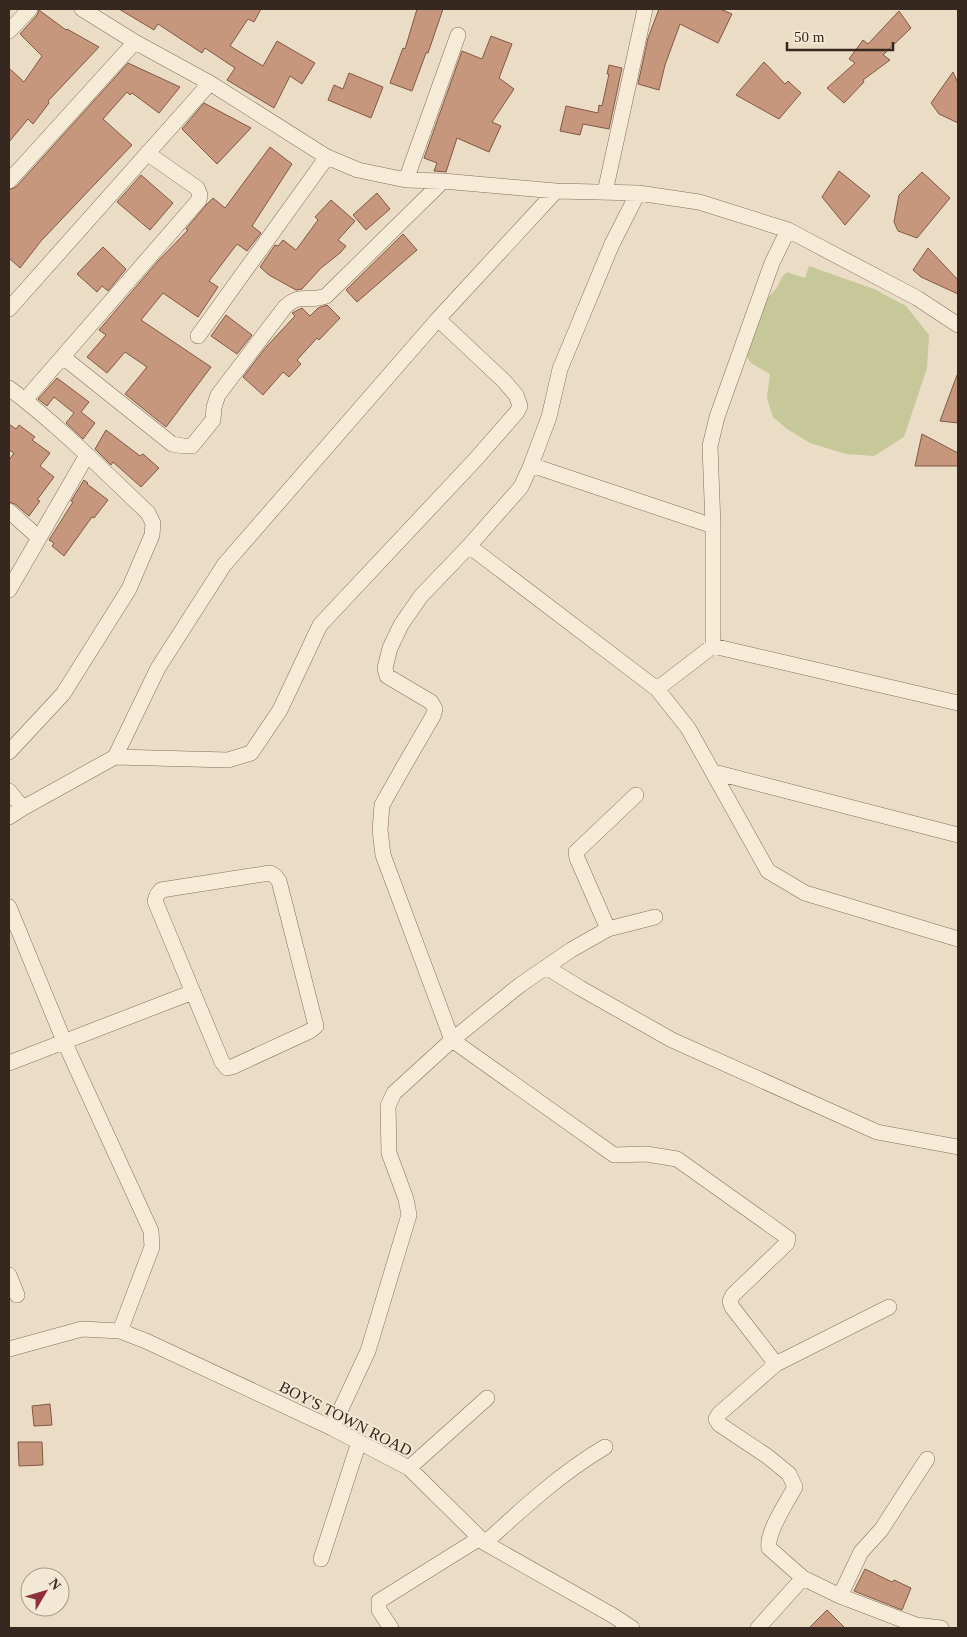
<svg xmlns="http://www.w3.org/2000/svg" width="967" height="1637" font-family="'Times New Roman',serif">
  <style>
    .green { fill: #c6c899 }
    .building { fill: #c6967d; stroke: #825844 }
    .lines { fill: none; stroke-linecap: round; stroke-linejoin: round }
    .minor-casing { stroke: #846f5c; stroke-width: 16 }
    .minor { stroke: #f6ebd7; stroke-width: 15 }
    .labels { text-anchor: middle; stroke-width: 4; stroke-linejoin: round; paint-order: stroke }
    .street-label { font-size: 16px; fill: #36281f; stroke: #f3e8d4 }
  </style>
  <rect width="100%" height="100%" fill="#ebddc5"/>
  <path class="green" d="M 809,266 L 874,289 L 906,306 L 929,335 L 927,368 L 904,437 L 874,456 L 846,454 L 810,443 L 787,429 L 773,417 L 767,398 L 770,374 L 751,363 L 745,354 L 764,302 L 776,289 L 782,277 L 787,272 L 805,278 Z"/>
  <path class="building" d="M 119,9 L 261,9 L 254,22 L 248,19 L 230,46 L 263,66 L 277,41 L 315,63 L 302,84 L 290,76 L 274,108 L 227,80 L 235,68 L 205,48 L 202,53 L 158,24 L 154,30 Z
    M 417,9 L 443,9 L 428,53 L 426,53 L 412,91 L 390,83 L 403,48 L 405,49 Z
    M 659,9 L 720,9 L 732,14 L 718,43 L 680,24 L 665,65 L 659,90 L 638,84 L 648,38 Z
    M 39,10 L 66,30 L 67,29 L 99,47 L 48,101 L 49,103 L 33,124 L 28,119 L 9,142 L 9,68 L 24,82 L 42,56 L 20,34 L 37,15 Z
    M 899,11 L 911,28 L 883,55 L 890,60 L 863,80 L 864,82 L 844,103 L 827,88 L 855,63 L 849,59 L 863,40 L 868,44 Z
    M 491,36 L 512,44 L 499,78 L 514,89 L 492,122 L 501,126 L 489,152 L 457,138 L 446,172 L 434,171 L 437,163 L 424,158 L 462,51 L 482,59 Z
    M 764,62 L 785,84 L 788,81 L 801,93 L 779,119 L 736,95 Z
    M 128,63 L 180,87 L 159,113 L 132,93 L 130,95 L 127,92 L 103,119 L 132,145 L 41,241 L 20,268 L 9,258 L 9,190 L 16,187 Z
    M 609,65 L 622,68 L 609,129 L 583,124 L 580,135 L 560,131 L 566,106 L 598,113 L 599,105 L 602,106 L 609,74 L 607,74 Z
    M 953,72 L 958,83 L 958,123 L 939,114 L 931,103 Z
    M 349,73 L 383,87 L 371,118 L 328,100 L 334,85 L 343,89 Z
    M 204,103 L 251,128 L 217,164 L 182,129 Z
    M 270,147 L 292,164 L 252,226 L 261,233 L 247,251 L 237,244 L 209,281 L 218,287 L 198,317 L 163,293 L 141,320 L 211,367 L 166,427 L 125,394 L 147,367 L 125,352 L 107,373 L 87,357 L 106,335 L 99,330 L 159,260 L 188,230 L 186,229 L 207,204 L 213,198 L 225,208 Z
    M 839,171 L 870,196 L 845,225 L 822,197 Z
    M 922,172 L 950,198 L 917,238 L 898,231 L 894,222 L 899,195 Z
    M 141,175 L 173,203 L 150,230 L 117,202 Z
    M 377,193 L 390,209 L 366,230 L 353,215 Z
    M 331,200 L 355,221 L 338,240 L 346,246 L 340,253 L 321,268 L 302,289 L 296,290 L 269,275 L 260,267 L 275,245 L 278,246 L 283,240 L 296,250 L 318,220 L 315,217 Z
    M 403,234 L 417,250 L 357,302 L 346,290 Z
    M 103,247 L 126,269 L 108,291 L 102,286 L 97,292 L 77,274 Z
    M 928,248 L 958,280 L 958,294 L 921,277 L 913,270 Z
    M 327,305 L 340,318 L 319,340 L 317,338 L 297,360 L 301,364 L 289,377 L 283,372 L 263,395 L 243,377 L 267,346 L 295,316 L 292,313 L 302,308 L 310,316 L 318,308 Z
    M 226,315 L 252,335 L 237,354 L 211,336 Z
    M 957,375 L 958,375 L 958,423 L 940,421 Z
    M 57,378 L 89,402 L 81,412 L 95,423 L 83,439 L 66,423 L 74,413 L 54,397 L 47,406 L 38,399 Z
    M 9,424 L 16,429 L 19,425 L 35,437 L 32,440 L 50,453 L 40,466 L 54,477 L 37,500 L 40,501 L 29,516 L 15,504 L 9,502 L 9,460 L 14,453 L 9,450 Z
    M 106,430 L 140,456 L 143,454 L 159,468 L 141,487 L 113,462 L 111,465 L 95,449 Z
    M 922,434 L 958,453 L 958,466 L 915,466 Z
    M 84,480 L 88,483 L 87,484 L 108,500 L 94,518 L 92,517 L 64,556 L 52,546 L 54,543 L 49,540 L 73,502 L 71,501 Z
    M 50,1404 L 52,1425 L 34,1426 L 32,1406 Z
    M 18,1442 L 42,1442 L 43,1465 L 19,1466 Z
    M 865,1569 L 892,1582 L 894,1580 L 911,1588 L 902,1610 L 854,1591 Z
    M 827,1610 L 845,1628 L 809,1628 Z"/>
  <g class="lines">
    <g class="minor-casing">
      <path id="minor" d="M 82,9 L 135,42 L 210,83 L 327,157 L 358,170 L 406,180 L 443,181 L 556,191 L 638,193 L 699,202 L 788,230 L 917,298 L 958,325
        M 9,31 L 30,9
        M 406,180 L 458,35
        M 9,181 L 135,42
        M 605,192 L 645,9
        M 9,309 L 210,83
        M 198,336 L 327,157
        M 63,357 L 172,444 L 183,446 L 192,446 L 213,420 L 214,407 L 218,395 L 285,307 C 301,292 308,303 326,296 L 443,181
        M 9,388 C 58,425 103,470 148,513 L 153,523 L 152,535 L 129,589 L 63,694 L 9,752
        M 25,400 L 199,200 L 200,195 L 197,188 L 147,153
        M 531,465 L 713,526 L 713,646 L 958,703
        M 9,511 L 39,538
        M 713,526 L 710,446 L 717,417 L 772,263 L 788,230
        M 469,546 L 657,689 L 688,728 L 768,871 L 805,893 L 958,939
        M 9,590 L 87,455
        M 657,689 L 713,646
        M 115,757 L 228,760 L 251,753 L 280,710 L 320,625 L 475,460 L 517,412 L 520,406 L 516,395 L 504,381 L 438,319
        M 714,772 L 958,835
        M 9,791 L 23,808 L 115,757 L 158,668 L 224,565 L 438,319 L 556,191
        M 9,817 L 23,808
        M 270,873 L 275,876 L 279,881 L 316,1026 L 310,1031 L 232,1067 L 227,1068 L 222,1062 L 155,901 L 157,895 L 161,890 Z
        M 9,907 L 64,1041 L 151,1231 L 152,1247 L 120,1331
        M 655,917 L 608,929 L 571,950 L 520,985 L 452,1040 L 614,1155 L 646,1154 L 677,1159 L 788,1238 L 787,1243 L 733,1295 L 730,1301 L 732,1307 L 776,1364 L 719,1414 L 716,1419 L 719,1424 L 767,1456 L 789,1474 L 795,1487 C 787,1502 766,1533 769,1548 L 803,1578
        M 608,929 L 577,858 L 576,852 L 636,795
        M 546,967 L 580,988 L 672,1040 L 877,1132 L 958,1147
        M 9,1063 L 193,992
        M 9,1275 L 17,1295
        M 9,1349 L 82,1329 L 120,1331 L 146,1341 L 332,1428 L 409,1468 L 485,1543 L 612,1615 L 632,1628
        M 776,1364 L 889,1307
        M 332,1428 L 368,1351 L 409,1215 L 406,1199 L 389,1153 L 388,1106 L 394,1093 L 452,1040 L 383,855 L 380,830 L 382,805 L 404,766 L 433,716 L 435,709 L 431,702 L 387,676 L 385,668 L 390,648 L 401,625 L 421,596 L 469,546 L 521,487 L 531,465 L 549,417 L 560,369 L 612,244 L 638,193
        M 409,1468 L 487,1398
        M 485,1543 C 523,1508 561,1473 605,1447
        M 321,1559 L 359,1442
        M 840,1596 L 861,1552 L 881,1530 L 927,1459
        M 391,1628 L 379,1610 L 379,1601 L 480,1538
        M 758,1628 L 803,1578 L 840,1596 L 916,1625 L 941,1628"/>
    </g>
    <use href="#minor" class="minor"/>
  </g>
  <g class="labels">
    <g class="street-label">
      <text transform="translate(346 1418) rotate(27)" y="6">BOY'S TOWN ROAD</text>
    </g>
  </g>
  <rect width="967" height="1637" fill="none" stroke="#36281f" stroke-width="20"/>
  <g transform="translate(45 1592) rotate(52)"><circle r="24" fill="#f3e8d4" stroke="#a79b8c"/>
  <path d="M0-4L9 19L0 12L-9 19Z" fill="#8f3138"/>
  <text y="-8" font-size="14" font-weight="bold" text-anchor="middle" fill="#36281f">N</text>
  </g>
  <path d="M787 42v8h106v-8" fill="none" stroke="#36281f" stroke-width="2.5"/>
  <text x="794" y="42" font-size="15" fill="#36281f" stroke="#f3e8d4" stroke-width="4" paint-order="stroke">50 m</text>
</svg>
